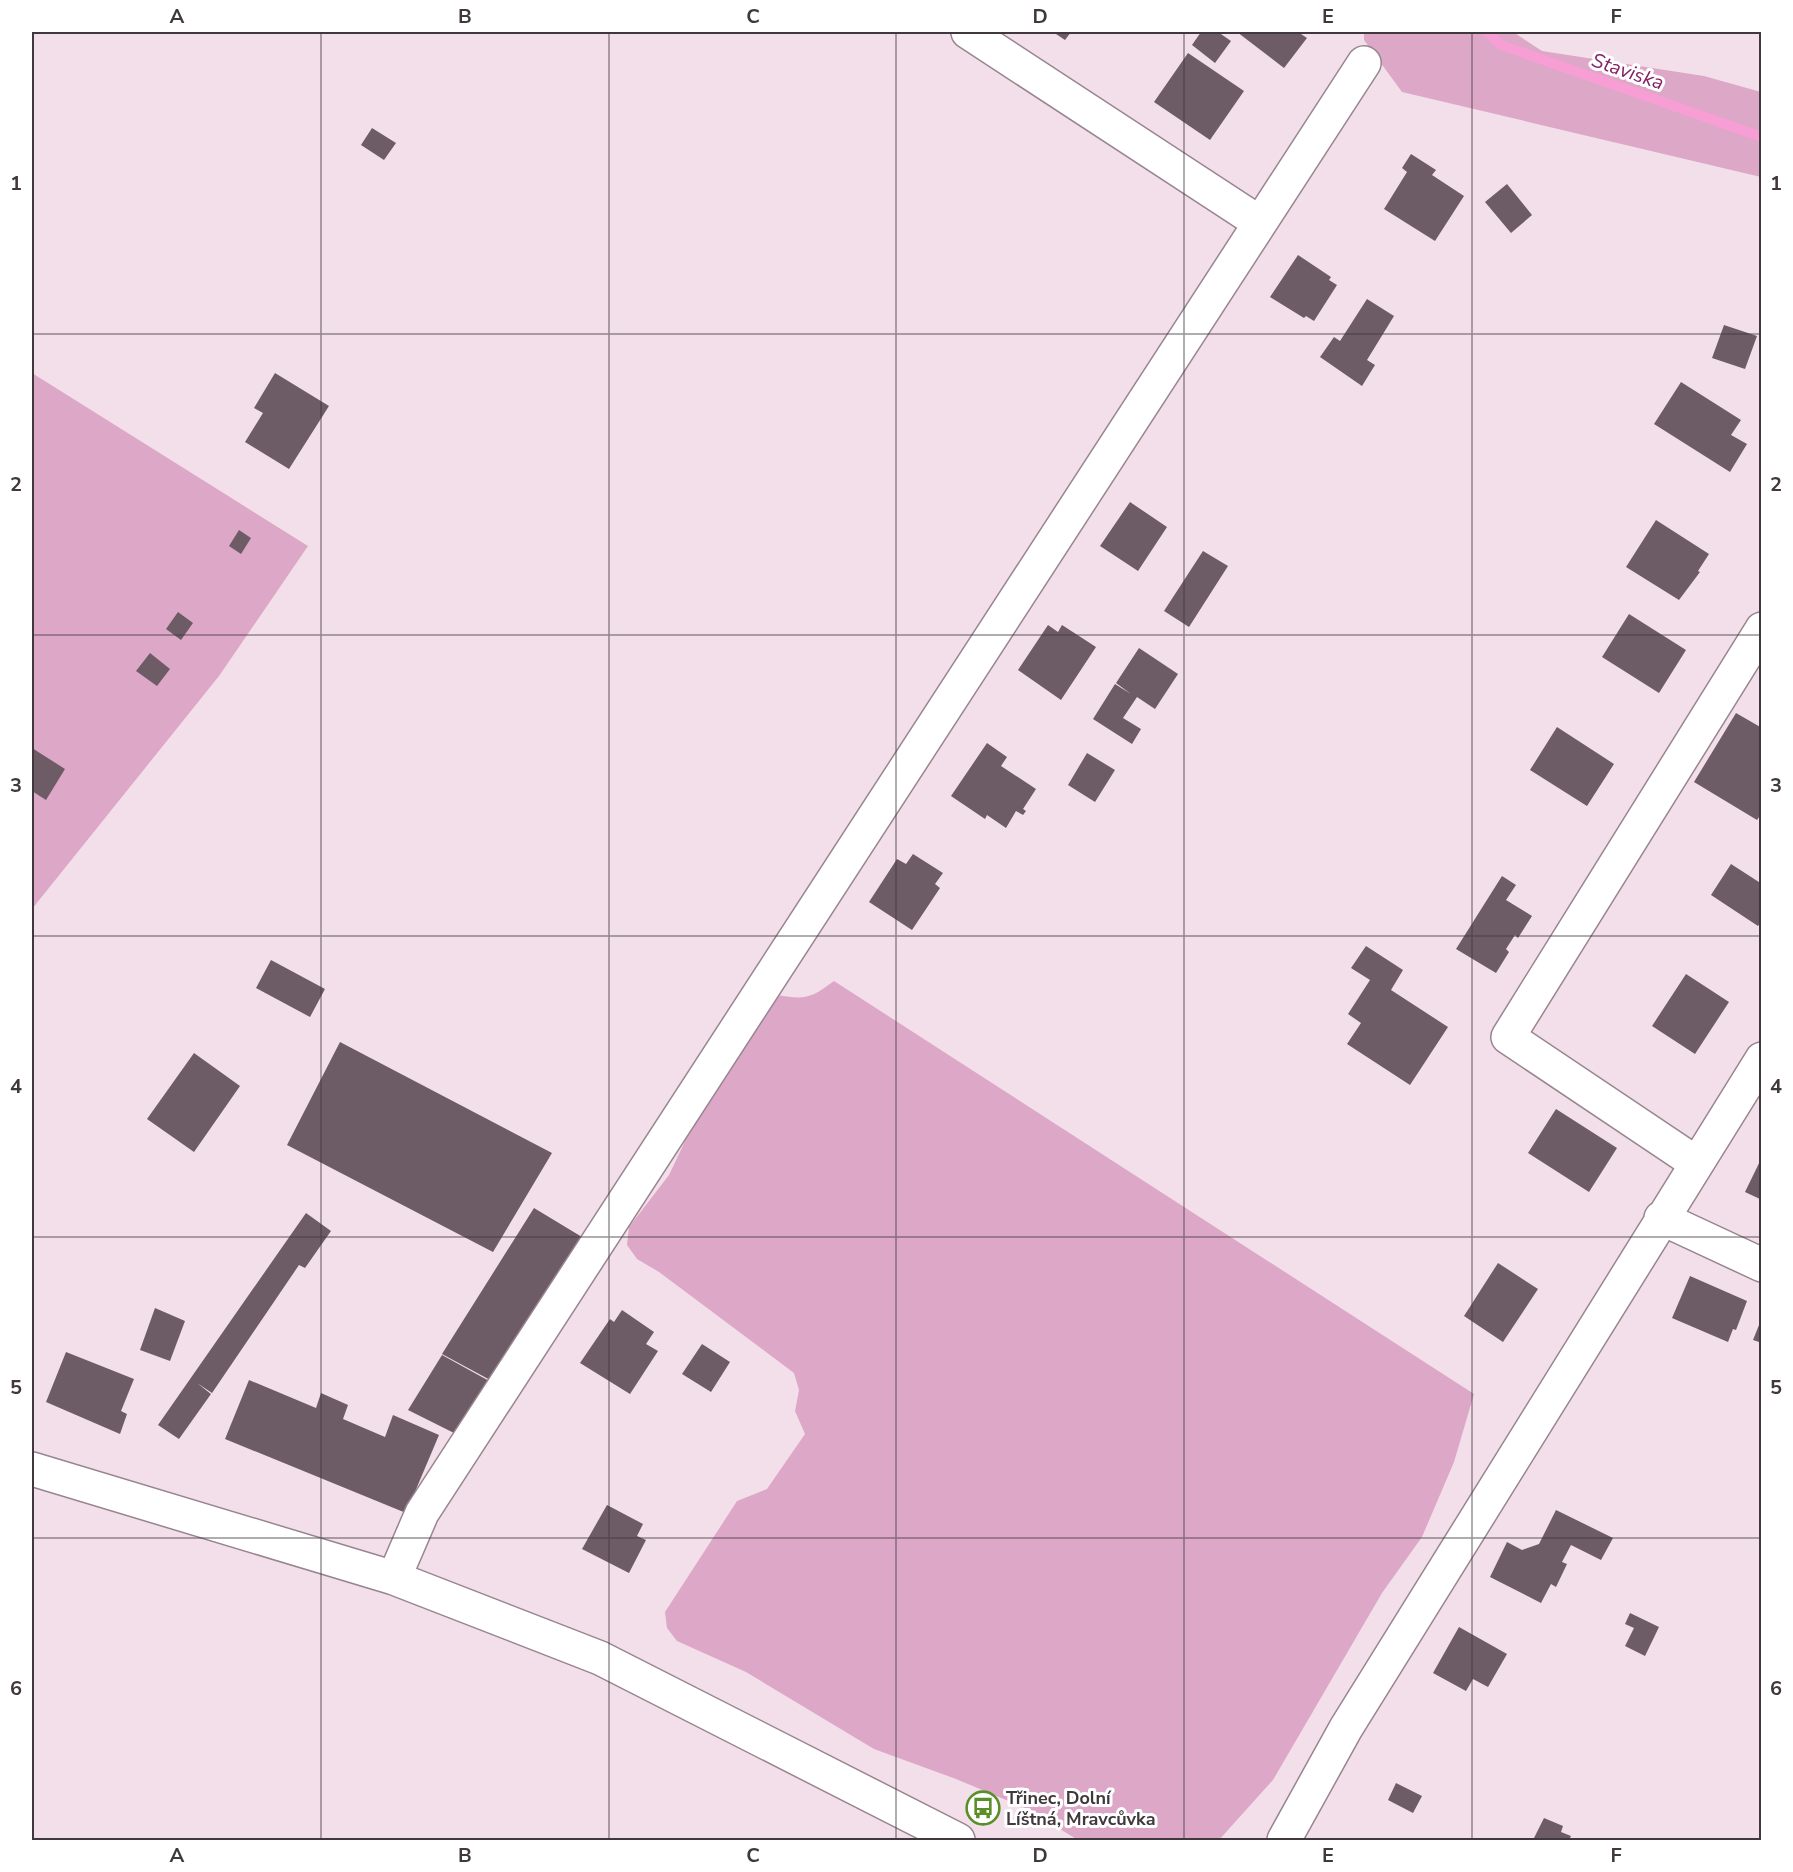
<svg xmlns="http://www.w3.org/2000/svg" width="1793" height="1872" font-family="'Nunito Sans',sans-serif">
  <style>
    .green { fill: #dda7c7 }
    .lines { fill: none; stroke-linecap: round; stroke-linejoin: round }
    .stream { stroke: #f79ed5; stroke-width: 10 }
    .building { fill: #6d5b65 }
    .minor-casing { stroke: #988590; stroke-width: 36 }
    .minor { stroke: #fff; stroke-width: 33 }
    .grid { fill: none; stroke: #40383c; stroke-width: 1.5; stroke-opacity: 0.55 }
    .labels { text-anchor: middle; stroke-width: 6; stroke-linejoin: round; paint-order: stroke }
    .poi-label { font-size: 18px; font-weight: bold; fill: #40383c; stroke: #fff; text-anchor: start }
    .water-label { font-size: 20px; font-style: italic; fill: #862067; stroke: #fff }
    .neatline { fill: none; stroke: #40383c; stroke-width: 2 }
    .grid-label { font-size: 20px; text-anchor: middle; font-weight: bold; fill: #40383c }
  </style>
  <rect width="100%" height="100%" fill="#f3dfea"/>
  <path class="green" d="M 1364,32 L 1513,32 L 1542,51 L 1704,76 L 1761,92 L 1761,177 L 1402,92 L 1364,40 Z
    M 32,373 L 308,546 L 219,676 L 32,909 Z
    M 834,981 L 1474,1394 L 1454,1462 L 1422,1537 L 1382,1593 L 1273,1780 L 1219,1840 L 1078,1840 L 1025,1808 L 956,1779 L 874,1749 L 746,1672 L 677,1641 L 667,1628 L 665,1612 L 737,1501 L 767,1489 L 805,1434 L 795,1411 L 799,1390 L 794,1373 L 659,1272 L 637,1259 L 627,1245 L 629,1227 L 669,1175 L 697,1116 L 777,995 C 806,1000 811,998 834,981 Z"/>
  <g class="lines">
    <path class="stream" d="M 1487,32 L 1501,45 L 1762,137"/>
  </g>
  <path class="building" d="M 1053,32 L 1071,32 L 1065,40 Z
    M 1201,32 L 1218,32 L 1231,41 L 1215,63 L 1192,45 Z
    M 1237,32 L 1298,32 L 1307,38 L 1284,68 Z
    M 1188,53 L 1244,91 L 1210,140 L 1154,102 Z
    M 372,128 L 396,143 L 384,160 L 361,145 Z
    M 1411,154 L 1436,170 L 1432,175 L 1464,196 L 1435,241 L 1384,209 L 1407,172 L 1402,168 Z
    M 1507,184 L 1532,215 L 1511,233 L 1485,202 Z
    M 1298,255 L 1331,277 L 1329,280 L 1337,285 L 1314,321 L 1306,316 L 1304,318 L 1270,297 Z
    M 1367,299 L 1394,316 L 1367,360 L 1375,365 L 1362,386 L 1320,357 L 1334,337 L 1340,341 Z
    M 1724,325 L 1757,336 L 1745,369 L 1712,358 Z
    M 275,373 L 329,406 L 289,469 L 245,442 L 263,413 L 254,408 Z
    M 1681,382 L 1741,420 L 1731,435 L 1747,444 L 1730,472 L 1654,424 Z
    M 1130,502 L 1167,527 L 1138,571 L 1100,546 Z
    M 1656,520 L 1709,554 L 1698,571 L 1700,572 L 1679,600 L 1626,567 Z
    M 239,530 L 251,538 L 241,554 L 229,546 Z
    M 1203,551 L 1228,566 L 1189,627 L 1164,611 Z
    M 178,612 L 193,623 L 181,640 L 166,629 Z
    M 1629,614 L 1686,650 L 1659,693 L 1602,657 Z
    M 1048,625 L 1058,632 L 1062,625 L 1096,647 L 1061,700 L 1018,670 Z
    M 1139,648 L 1178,674 L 1155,709 L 1137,697 L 1123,718 L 1141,729 L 1132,744 L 1093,719 L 1115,684 L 1131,694 L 1116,683 Z
    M 150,653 L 170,669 L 157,686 L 136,671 Z
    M 1736,713 L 1762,728 L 1762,813 L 1757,820 L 1694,782 Z
    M 1557,727 L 1614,764 L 1587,806 L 1530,770 Z
    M 987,743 L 1007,757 L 1001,766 L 1036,789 L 1023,809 L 1026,811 L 1023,815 L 1016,811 L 1006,828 L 987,815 L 985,819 L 951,796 Z
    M 32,748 L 65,769 L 46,800 L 32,791 Z
    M 1087,753 L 1115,770 L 1095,802 L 1068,785 Z
    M 913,854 L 943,873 L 935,884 L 940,888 L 912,930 L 869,902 L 897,859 L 906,864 Z
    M 1731,864 L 1762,884 L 1762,920 L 1758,926 L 1711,895 Z
    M 1502,876 L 1516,885 L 1506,900 L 1532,916 L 1518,938 L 1515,935 L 1506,949 L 1509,952 L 1496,973 L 1456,949 Z
    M 1366,946 L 1403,970 L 1391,990 L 1448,1027 L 1410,1085 L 1347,1044 L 1361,1023 L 1348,1014 L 1370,980 L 1351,968 Z
    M 271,960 L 325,989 L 310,1017 L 256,988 Z
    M 1686,974 L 1729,1002 L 1695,1054 L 1652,1026 Z
    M 340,1042 L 552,1153 L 493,1252 L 287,1145 Z
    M 194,1053 L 240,1086 L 194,1152 L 147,1119 Z
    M 1556,1109 L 1617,1148 L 1589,1192 L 1528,1153 Z
    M 1762,1157 L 1762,1200 L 1745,1192 Z
    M 534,1208 L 582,1237 L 492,1381 L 442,1354 Z
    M 306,1213 L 331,1231 L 305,1268 L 299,1265 L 212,1393 L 197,1383 L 211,1394 L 179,1439 L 158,1425 Z
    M 1498,1263 L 1538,1289 L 1503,1342 L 1464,1316 Z
    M 1690,1276 L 1747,1301 L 1736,1330 L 1733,1329 L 1728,1342 L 1672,1318 Z
    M 155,1308 L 185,1321 L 170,1361 L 140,1350 Z
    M 622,1310 L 654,1332 L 646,1344 L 658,1351 L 630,1394 L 580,1363 L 610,1319 L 614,1322 Z
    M 1761,1320 L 1762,1320 L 1762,1343 L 1753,1340 Z
    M 702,1344 L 730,1362 L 711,1392 L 682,1374 Z
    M 66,1352 L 134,1379 L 121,1411 L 127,1414 L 120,1434 L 46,1402 Z
    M 442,1355 L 491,1382 L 458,1435 L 408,1410 Z
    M 249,1380 L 316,1408 L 321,1393 L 348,1405 L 343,1419 L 385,1437 L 393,1415 L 439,1435 L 406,1513 L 225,1439 Z
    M 607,1505 L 643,1524 L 637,1536 L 646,1540 L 629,1573 L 582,1549 Z
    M 1556,1510 L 1613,1538 L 1601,1560 L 1571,1545 L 1562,1562 L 1567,1564 L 1556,1587 L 1551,1584 L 1541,1603 L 1490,1577 L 1507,1542 L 1522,1550 L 1539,1544 Z
    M 1630,1613 L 1659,1627 L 1645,1656 L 1625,1646 L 1634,1628 L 1625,1624 Z
    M 1459,1627 L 1507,1654 L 1488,1687 L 1473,1679 L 1466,1691 L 1433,1673 Z
    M 1396,1783 L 1422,1796 L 1413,1813 L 1388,1800 Z
    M 1544,1818 L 1563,1826 L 1561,1832 L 1571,1836 L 1569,1840 L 1533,1840 Z"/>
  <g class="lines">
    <g class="minor-casing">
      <path id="minor" d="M 968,32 L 1260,223
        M 1696,1163 L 1508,1037 L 1762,629
        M 1661,1218 L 1762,1265
        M 32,1469 L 394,1578 L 600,1658 L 958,1840
        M 394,1578 L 422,1513 L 1364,63
        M 1284,1840 L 1346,1728 L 1762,1059"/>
    </g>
    <use href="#minor" class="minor"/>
  </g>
  <path class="grid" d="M 321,32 L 321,1840M 609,32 L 609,1840M 896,32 L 896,1840M 1184,32 L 1184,1840M 1472,32 L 1472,1840M 32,334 L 1762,334M 32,635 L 1762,635M 32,936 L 1762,936M 32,1237 L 1762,1237M 32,1538 L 1762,1538"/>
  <defs>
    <g id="bus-ring" transform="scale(1.725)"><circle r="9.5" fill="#fff" stroke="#5a8e27" stroke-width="1.5"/><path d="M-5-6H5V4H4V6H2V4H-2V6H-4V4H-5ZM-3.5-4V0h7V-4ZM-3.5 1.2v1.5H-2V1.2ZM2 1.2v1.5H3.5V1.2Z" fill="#5a8e27"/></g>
  </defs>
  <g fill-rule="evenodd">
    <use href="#bus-ring" x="983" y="1808"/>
  </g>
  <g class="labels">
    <g class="poi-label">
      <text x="1006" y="1804">Třinec, Dolní<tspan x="1006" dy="21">Líštná, Mravcůvka</tspan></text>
    </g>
    <g class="water-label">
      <text transform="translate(1628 71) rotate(19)" y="7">Staviska</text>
    </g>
  </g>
  <rect width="1793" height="1872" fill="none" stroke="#ffffff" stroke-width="66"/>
  <rect x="33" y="33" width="1727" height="1806" class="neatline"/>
  <g class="grid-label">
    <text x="177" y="23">A</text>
    <text x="465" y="23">B</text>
    <text x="753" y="23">C</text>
    <text x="1040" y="23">D</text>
    <text x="1328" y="23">E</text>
    <text x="1616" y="23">F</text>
    <text x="16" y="190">1</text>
    <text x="1776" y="190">1</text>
    <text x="16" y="491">2</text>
    <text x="1776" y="491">2</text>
    <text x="16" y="792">3</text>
    <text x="1776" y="792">3</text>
    <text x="16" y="1093">4</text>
    <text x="1776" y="1093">4</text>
    <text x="16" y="1394">5</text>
    <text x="1776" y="1394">5</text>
    <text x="16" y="1695">6</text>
    <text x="1776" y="1695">6</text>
    <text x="177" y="1862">A</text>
    <text x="465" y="1862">B</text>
    <text x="753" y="1862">C</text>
    <text x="1040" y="1862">D</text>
    <text x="1328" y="1862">E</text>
    <text x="1616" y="1862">F</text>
  </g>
</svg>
